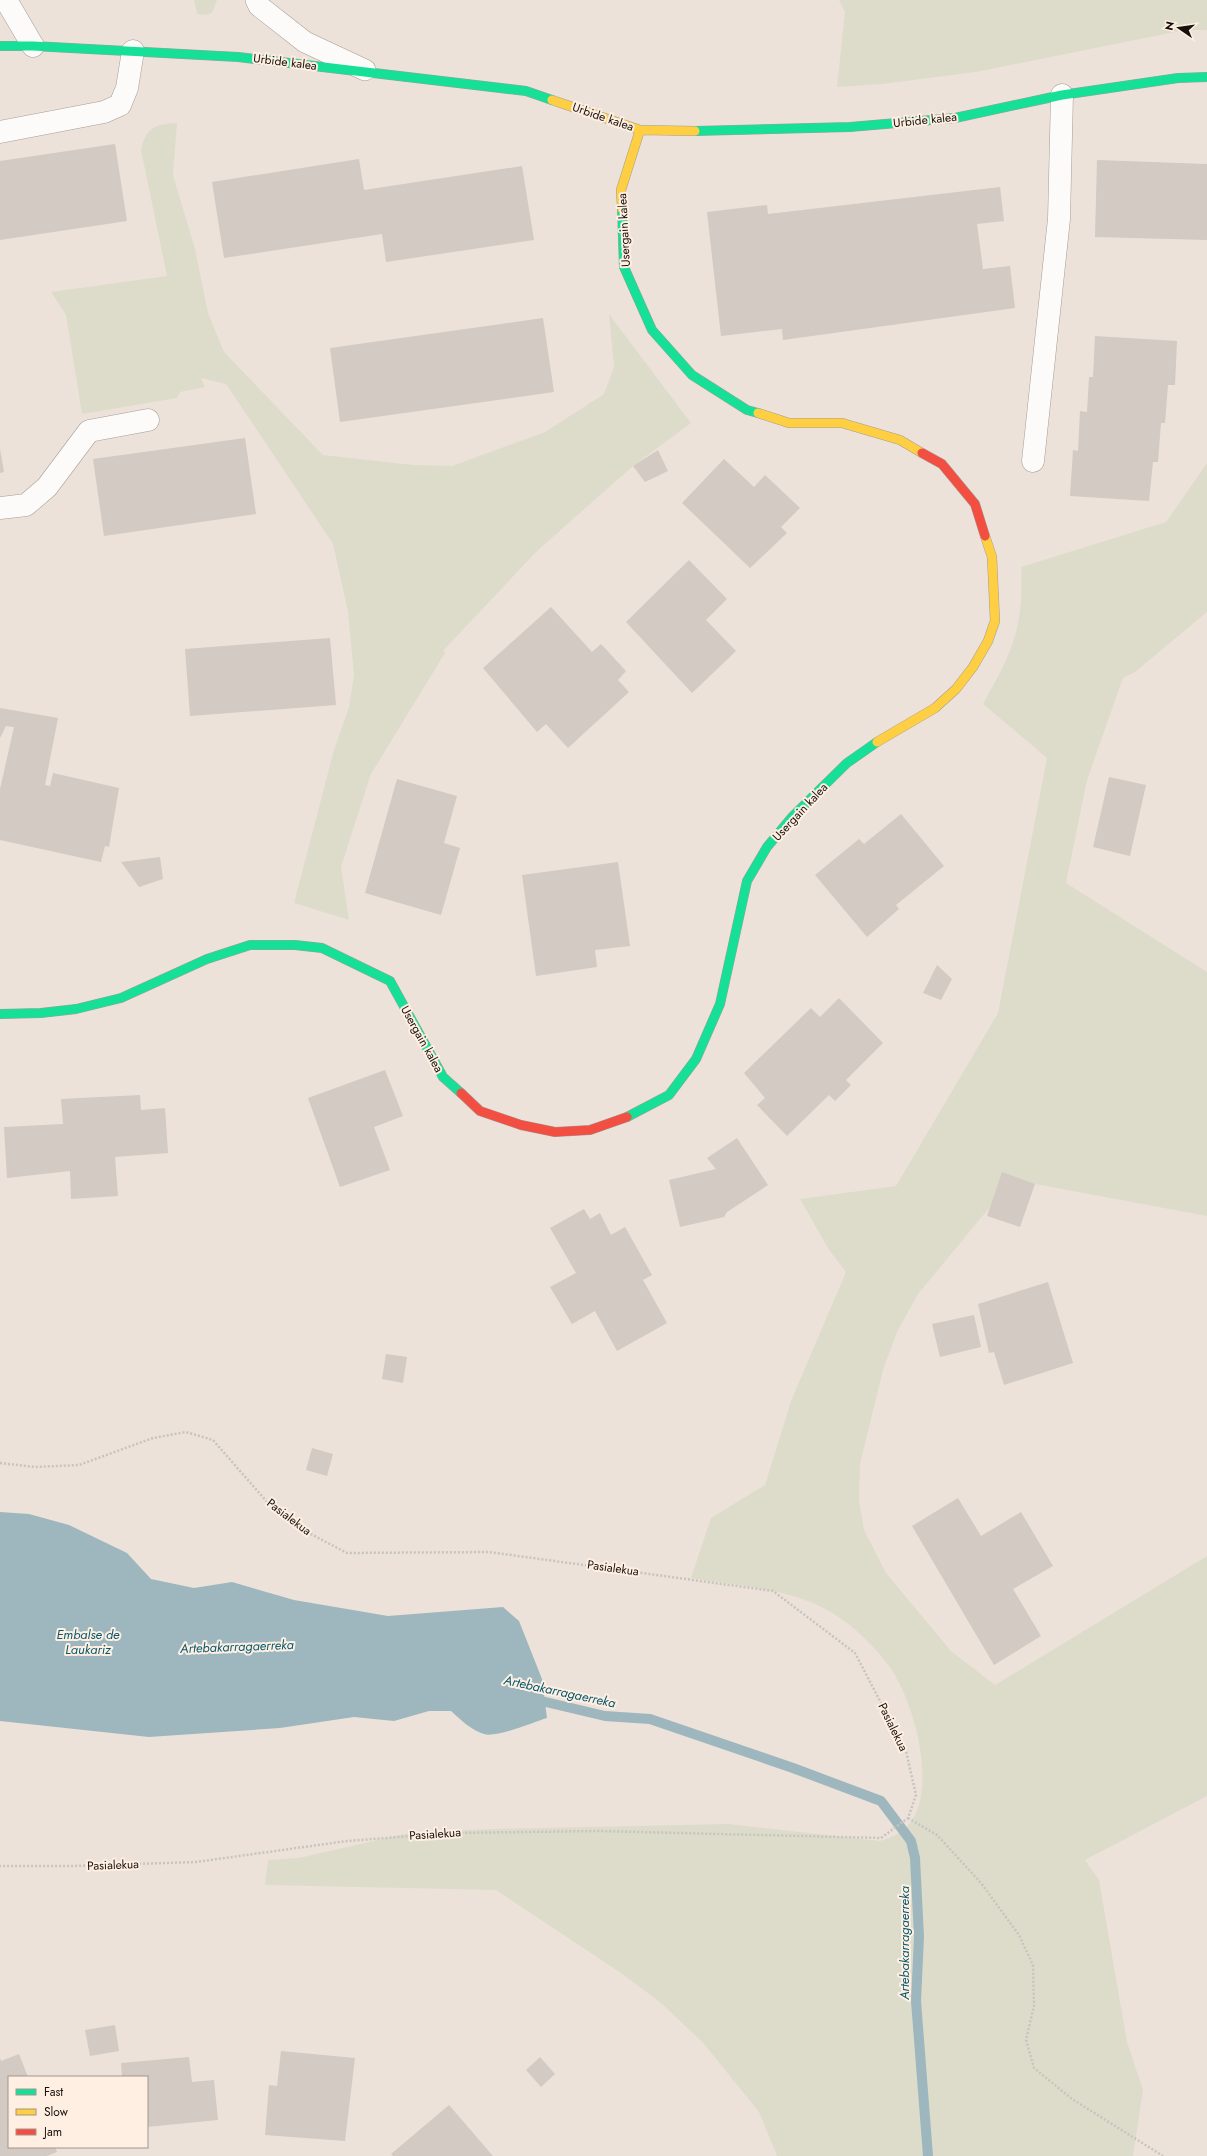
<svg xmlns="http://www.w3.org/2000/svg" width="1207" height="2156" font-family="Jost,sans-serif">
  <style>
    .grass { fill: #dddcca }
    .water { fill: #9eb7be }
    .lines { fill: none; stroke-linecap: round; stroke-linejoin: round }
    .stream { stroke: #9eb7be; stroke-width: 10 }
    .building { fill: #d2cac3 }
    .lane-casing { stroke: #a49d96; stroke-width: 22 }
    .street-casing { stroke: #a49d96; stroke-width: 23 }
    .fast-casing { stroke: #a49d96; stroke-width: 10 }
    .slow-casing { stroke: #a49d96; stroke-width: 10 }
    .jam-casing { stroke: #a49d96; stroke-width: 10 }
    .path { stroke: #c7c4c0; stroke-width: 2.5; stroke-dasharray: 2 2; stroke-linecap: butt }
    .lane { stroke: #fcfbf9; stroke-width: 21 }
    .street { stroke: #fcfbf9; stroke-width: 22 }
    .fast { stroke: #16e098; stroke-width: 9 }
    .slow { stroke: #ffcf43; stroke-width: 9 }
    .jam { stroke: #f24e42; stroke-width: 9 }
    .labels { text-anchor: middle; stroke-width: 4; stroke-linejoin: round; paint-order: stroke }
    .street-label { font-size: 12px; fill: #17110c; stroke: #feefe2 }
    .water-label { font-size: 13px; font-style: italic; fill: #06596f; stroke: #feefe2 }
  </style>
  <rect width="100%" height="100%" fill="#ece2d9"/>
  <path class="grass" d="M 194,0 L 217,0 L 212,13 L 206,15 L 197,14 Z
    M 839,0 L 1207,0 L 1207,30 L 1185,30 L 976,72 L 882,84 L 837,87 L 845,12 Z
    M 177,123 L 173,175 L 195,249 L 208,313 L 224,352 L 323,455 L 413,465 L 452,466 L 545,432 L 604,394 L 614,367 L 609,314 L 691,423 L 633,466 L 537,551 L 443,651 L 445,653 L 371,774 L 341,867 L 349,920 L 294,903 L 334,750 L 349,707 L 354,675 L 348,612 L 333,544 L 226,384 L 201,378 L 205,387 L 180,392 L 177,398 L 82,414 L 66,315 L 51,292 L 167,276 L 141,150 C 146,127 155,124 177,123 Z
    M 1207,463 L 1207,612 L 1135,672 L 1123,678 L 1087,780 L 1066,883 L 1207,972 L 1207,1216 L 1035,1184 L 1002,1173 L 990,1207 L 918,1294 L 897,1332 L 883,1370 L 860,1464 L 859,1500 L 864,1530 L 886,1573 L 951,1651 L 995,1685 L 1207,1556 L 1207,1796 L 1085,1860 L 1099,1880 L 1127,2042 L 1143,2090 L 1133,2156 L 777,2156 L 759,2112 L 704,2044 L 661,2003 L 621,1973 L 496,1890 L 265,1885 L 268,1860 L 299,1858 L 409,1833 L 491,1829 L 728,1824 L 880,1841 C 894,1837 907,1830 914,1817 C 935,1779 913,1699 889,1666 C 874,1646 855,1627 834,1614 C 792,1588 738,1586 691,1578 L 711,1518 L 765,1485 L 791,1401 L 846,1272 L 829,1250 L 800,1199 L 896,1186 L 998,1013 L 1047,758 L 983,704 C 1012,652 1024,628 1021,567 L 1166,522 Z"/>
  <path class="water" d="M 0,1512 L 29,1514 L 69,1525 L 127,1553 L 151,1579 L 194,1588 L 232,1582 L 294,1600 L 388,1616 L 503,1607 L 519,1621 L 542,1679 L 547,1718 C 534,1722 496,1738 484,1734 C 471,1730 461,1720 451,1711 L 429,1711 L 394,1721 L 354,1717 L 280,1728 L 149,1737 L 0,1721 Z"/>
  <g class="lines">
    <path class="stream" d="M 533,1699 L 605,1716 L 650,1719 L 793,1768 L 881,1801 L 911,1841 L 915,1858 L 919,1937 L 916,2001 L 928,2156"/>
  </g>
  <path class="building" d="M 115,144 L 127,221 L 0,240 L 0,161 Z
    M 359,159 L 364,190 L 522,166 L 534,240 L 386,262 L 382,234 L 224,258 L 212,182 Z
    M 1097,160 L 1207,164 L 1207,240 L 1095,237 Z
    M 1000,187 L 1004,221 L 977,224 L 983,269 L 1010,266 L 1015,308 L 783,340 L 782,329 L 721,336 L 707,212 L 767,205 L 768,214 Z
    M 543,318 L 554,392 L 340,422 L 330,348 Z
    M 1095,336 L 1177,341 L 1175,385 L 1168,385 L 1165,423 L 1161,423 L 1158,462 L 1153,462 L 1149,501 L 1070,496 L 1073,450 L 1078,451 L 1080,411 L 1087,412 L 1089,377 L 1093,377 Z
    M 245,438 L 256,514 L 104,536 L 93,459 Z
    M 0,449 L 4,472 L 0,473 Z
    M 658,450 L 668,471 L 645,482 L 633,466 Z
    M 724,459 L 754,487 L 765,475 L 800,508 L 781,527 L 787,533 L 750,568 L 682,503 Z
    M 689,560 L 727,599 L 706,620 L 736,651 L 692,693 L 626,622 Z
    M 551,607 L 592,652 L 601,644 L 626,671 L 618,680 L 629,692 L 568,748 L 546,724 L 537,732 L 483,668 Z
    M 330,638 L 336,705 L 190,716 L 185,649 Z
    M 0,708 L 58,718 L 45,785 L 50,786 L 53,773 L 119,788 L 109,847 L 105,846 L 101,862 L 0,840 L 0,789 L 14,727 L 6,726 L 0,738 Z
    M 1109,777 L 1146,785 L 1130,856 L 1093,847 Z
    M 397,779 L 457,796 L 444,843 L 460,848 L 441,915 L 365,893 Z
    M 901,814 L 944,866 L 896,905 L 899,909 L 867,937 L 815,875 L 859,839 L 864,844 Z
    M 160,857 L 163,879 L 139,887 L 121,862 Z
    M 618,862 L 630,946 L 595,950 L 597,967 L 536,976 L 522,875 Z
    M 937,965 L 952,979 L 941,1000 L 923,993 Z
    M 839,998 L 883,1043 L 846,1080 L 851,1085 L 835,1101 L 829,1095 L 787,1136 L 757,1105 L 765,1098 L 744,1073 L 811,1008 L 820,1017 Z
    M 385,1070 L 403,1116 L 374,1127 L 390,1170 L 340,1187 L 308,1098 Z
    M 140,1095 L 141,1110 L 165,1108 L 168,1153 L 115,1157 L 118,1196 L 71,1199 L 70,1171 L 7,1178 L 4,1127 L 63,1124 L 61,1099 Z
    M 737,1138 L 768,1185 L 727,1212 L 724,1217 L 680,1227 L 669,1180 L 716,1169 L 707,1158 Z
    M 1002,1172 L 1035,1184 L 1020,1227 L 987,1216 Z
    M 584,1209 L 590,1219 L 600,1213 L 611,1235 L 625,1227 L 652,1275 L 643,1280 L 667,1323 L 617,1351 L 595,1311 L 572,1324 L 550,1287 L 576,1273 L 550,1228 Z
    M 1048,1282 L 1073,1363 L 1004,1385 L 994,1352 L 989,1353 L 978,1304 Z
    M 974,1315 L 981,1347 L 940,1357 L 932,1324 Z
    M 386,1354 L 407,1357 L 403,1383 L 382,1379 Z
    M 312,1448 L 333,1454 L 327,1476 L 306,1470 Z
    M 958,1498 L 981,1536 L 1021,1512 L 1053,1566 L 1013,1589 L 1041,1636 L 994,1665 L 912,1526 Z
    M 115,2025 L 119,2051 L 90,2056 L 85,2030 Z
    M 281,2051 L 355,2058 L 345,2141 L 265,2135 L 269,2085 L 277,2086 Z
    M 19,2054 L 28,2077 L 9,2077 L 9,2147 L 55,2147 L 57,2152 L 47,2156 L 0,2156 L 0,2058 L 1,2061 Z
    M 189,2057 L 192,2082 L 214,2080 L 218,2120 L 147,2127 L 147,2077 L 122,2077 L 121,2063 Z
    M 540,2057 L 555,2074 L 541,2087 L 526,2070 Z
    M 449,2105 L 493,2156 L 393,2156 L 391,2154 Z"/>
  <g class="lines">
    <g class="lane-casing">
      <path id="lane" d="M 256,0 L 259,6 L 305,42 L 365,70"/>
    </g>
    <g class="street-casing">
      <path id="street" d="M 6,0 L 33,46
        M 0,132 L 104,112 L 120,105 L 127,88 L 133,51
        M 1033,461 L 1059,219 L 1062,95
        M 0,508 L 26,505 L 47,487 L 89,431 L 148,420"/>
    </g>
    <g class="fast-casing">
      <path id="fast" d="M 0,46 L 33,46 L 238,57 L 526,91 L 552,100
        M 695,131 L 850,127 L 955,118 L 1062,95 L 1178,78 L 1207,77
        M 622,209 L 624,267 L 652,330 L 692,375 L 747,410 L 758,413
        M 0,1014 L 41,1013 L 76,1009 L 121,998 L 207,959 L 250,945 L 295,945 L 322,948 L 390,981 L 443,1077 L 461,1093
        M 627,1117 L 669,1095 L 696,1059 L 720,1004 L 747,881 L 767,847 L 793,816 L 847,763 L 877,742"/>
    </g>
    <g class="slow-casing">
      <path id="slow" d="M 552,100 L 640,130 L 695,131
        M 622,209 L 621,190 L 640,130
        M 758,413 L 789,423 L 842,423 L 900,440 L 922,453
        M 877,742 L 935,708 L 956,689 L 973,667 L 988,641 L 995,621 L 992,557 L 985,536"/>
    </g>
    <g class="jam-casing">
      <path id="jam" d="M 922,453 L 942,464 L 975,504 L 985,536
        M 461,1093 L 480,1111 L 521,1125 L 555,1132 L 590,1130 L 627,1117"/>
    </g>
    <path class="path" d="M 0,1463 L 35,1467 L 79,1465 L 153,1438 L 186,1432 L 213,1440 L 268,1503 L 307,1532 L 347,1553 L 489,1552 L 773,1591 L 855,1653 L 906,1751 L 916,1795 L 908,1818 L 881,1838 L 599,1831 L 451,1833 L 347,1841 L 196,1862 L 73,1866 L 0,1866
      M 908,1818 L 937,1835 L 981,1883 L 1019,1935 L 1033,1965 L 1034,2006 L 1026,2040 L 1034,2068 L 1072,2099 L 1163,2156"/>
    <use href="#lane" class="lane"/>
    <use href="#street" class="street"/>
    <use href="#fast" class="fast"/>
    <use href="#slow" class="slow"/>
    <use href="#jam" class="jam"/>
  </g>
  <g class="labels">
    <g class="street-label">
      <text transform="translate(285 62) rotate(7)" y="4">Urbide kalea</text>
      <text transform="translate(603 117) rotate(19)" y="4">Urbide kalea</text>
      <text transform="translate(925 120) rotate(-6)" y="4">Urbide kalea</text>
      <text transform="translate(624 230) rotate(-93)" y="4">Usergain kalea</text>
      <text transform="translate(800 812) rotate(-47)" y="4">Usergain kalea</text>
      <text transform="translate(422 1039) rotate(61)" y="4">Usergain kalea</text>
      <text transform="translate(289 1517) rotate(37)" y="4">Pasialekua</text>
      <text transform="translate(613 1568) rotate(8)" y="4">Pasialekua</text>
      <text transform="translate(893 1727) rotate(64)" y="4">Pasialekua</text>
      <text transform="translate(435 1834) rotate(-4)" y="4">Pasialekua</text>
      <text transform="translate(113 1865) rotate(-2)" y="4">Pasialekua</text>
    </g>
    <g class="water-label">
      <text x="88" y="1639">Embalse de<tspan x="88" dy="15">Laukariz</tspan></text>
      <text transform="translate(237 1646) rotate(-2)" y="5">Artebakarragaerreka</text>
      <text transform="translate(560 1691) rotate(12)" y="5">Artebakarragaerreka</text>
      <text transform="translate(904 1943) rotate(-90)" y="5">Artebakarragaerreka</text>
    </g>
  </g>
  <rect x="8" y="2076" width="140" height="72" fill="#feefe2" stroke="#a2968c"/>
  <rect x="16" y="2089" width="20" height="6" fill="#16e098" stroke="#a2968c"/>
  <text x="44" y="2096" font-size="12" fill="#17110c">Fast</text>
  <rect x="16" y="2109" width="20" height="6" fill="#ffcf43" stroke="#a2968c"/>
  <text x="44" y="2116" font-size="12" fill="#17110c">Slow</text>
  <rect x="16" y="2129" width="20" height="6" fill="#f24e42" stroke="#a2968c"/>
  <text x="44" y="2136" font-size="12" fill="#17110c">Jam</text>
  <g transform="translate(1179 28) rotate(283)" stroke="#feefe2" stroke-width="3" paint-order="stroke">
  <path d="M0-3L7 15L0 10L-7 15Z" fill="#17110c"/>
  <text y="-6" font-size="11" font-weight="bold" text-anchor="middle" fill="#17110c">N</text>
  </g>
</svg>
